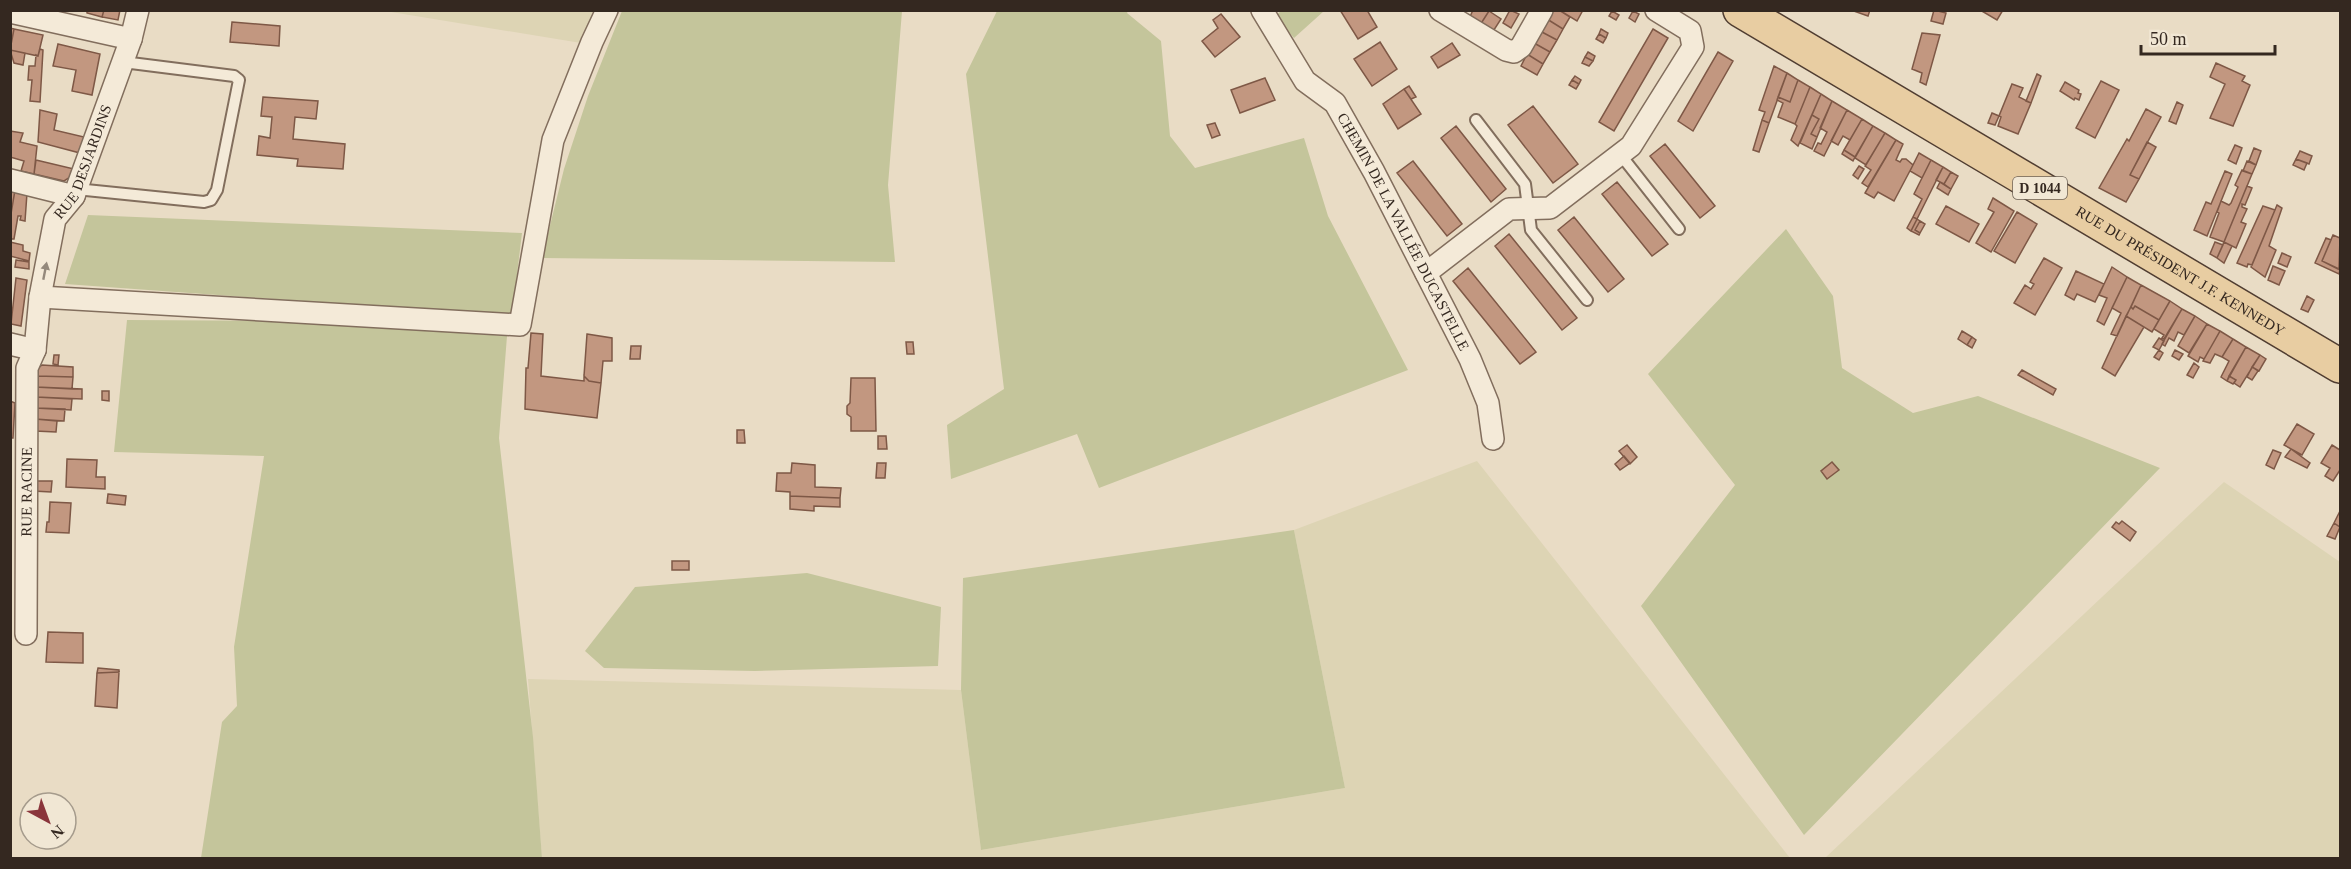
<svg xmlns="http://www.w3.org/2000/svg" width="2351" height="869" font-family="'Times New Roman',serif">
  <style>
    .farmland { fill: #ddd4b4 }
    .green { fill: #c4c59b }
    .building { fill: #c29780; stroke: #7e5846; stroke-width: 1.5 }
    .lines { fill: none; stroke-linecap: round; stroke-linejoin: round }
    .lane-casing { stroke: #826e5d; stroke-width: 14 }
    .street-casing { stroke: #826e5d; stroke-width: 24 }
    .primary-casing { stroke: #503d31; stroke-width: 36 }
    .lane { stroke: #f4ead8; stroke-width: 10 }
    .street { stroke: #f4ead8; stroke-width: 21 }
    .primary { stroke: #e8cda2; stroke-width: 33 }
    .oneway { fill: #94897c }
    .labels { text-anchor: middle; stroke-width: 6; stroke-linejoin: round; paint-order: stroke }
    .shield { fill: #f1e7d4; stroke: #6d6156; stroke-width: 1.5 }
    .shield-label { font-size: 14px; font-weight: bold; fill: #342820 }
    .street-label { font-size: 15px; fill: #342820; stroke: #f1e7d4 }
  </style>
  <rect width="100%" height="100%" fill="#e9dcc5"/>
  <path class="farmland" d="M 385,11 L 596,11 L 581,43 Z
    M 1477,461 L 1790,858 L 542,858 L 528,679 L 961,690 L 981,850 L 1345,788 L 1294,530 Z
    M 2224,482 L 2340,562 L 2340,858 L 1825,858 Z"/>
  <path class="green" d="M 622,11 L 902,11 L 888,185 L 895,262 L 542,258 L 564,169 L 588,96 Z
    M 997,11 L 1128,11 L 1127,13 L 1161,41 L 1170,136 L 1195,168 L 1304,138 L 1328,216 L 1408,370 L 1099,488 L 1077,434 L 951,479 L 947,425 L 1004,389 L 966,74 Z
    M 1281,11 L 1324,11 L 1294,38 L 1275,16 Z
    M 88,215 L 522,233 L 512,316 L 65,284 Z
    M 1786,229 L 1833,296 L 1842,368 L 1913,413 L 1978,396 L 2160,468 L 1804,835 L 1641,606 L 1735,485 L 1648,374 Z
    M 127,320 L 285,321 L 507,336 L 499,438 L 533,737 L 542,858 L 201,858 L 222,722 L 237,706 L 234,647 L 264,456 L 114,452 Z
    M 1294,530 L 1345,788 L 981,850 L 961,690 L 963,578 Z
    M 807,573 L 941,607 L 938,666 L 755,671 L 604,668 L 585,651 L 635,587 Z"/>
  <path class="building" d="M 87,10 L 104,10 L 102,17 L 87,13 Z
    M 104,10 L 120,10 L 118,20 L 102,17 Z
    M 1340,10 L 1367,10 L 1377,27 L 1358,39 Z
    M 1473,10 L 1489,11 L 1480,25 L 1469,19 Z
    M 1510,10 L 1519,14 L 1511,28 L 1503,23 Z
    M 1552,10 L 1559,10 L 1570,17 L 1563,29 L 1547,19 Z
    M 1559,10 L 1583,10 L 1577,21 Z
    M 1851,10 L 1870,10 L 1868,16 Z
    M 1934,10 L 1946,13 L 1943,24 L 1931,21 Z
    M 1980,10 L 2003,10 L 1997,20 Z
    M 1489,11 L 1501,19 L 1492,33 L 1480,25 Z
    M 1612,11 L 1619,15 L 1616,20 L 1609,16 Z
    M 1633,11 L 1639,14 L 1635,22 L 1629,18 Z
    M 1221,14 L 1240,37 L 1215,57 L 1202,41 L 1218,28 L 1213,20 Z
    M 1547,19 L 1563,29 L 1557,40 L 1540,31 Z
    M 232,22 L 280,26 L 279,46 L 230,42 Z
    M 10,28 L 14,29 L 10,49 Z
    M 14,29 L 43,35 L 38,56 L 10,50 Z
    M 1601,29 L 1608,33 L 1606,38 L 1599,34 Z
    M 1653,29 L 1668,38 L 1614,131 L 1599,122 Z
    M 1540,31 L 1557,40 L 1550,52 L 1534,43 Z
    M 1922,33 L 1940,35 L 1926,85 L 1920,82 L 1922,73 L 1912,69 Z
    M 1599,34 L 1606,38 L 1603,43 L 1596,39 Z
    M 1380,42 L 1397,69 L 1372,86 L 1354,59 Z
    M 1452,43 L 1460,55 L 1438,68 L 1431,57 Z
    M 1534,43 L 1550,52 L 1543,64 L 1527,54 Z
    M 58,44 L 100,54 L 92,95 L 72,91 L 76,70 L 53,66 Z
    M 40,49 L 43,50 L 40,102 L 30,101 L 32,80 L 28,80 L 29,66 L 35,66 L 36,55 L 38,56 Z
    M 10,50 L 25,53 L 23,65 L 14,63 Z
    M 1588,52 L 1595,56 L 1593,61 L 1585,57 Z
    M 1718,52 L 1733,61 L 1693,131 L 1678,121 Z
    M 1527,54 L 1543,64 L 1537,75 L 1521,66 Z
    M 1585,57 L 1593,61 L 1589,66 L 1582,63 Z
    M 2216,63 L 2245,76 L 2242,81 L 2250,85 L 2233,126 L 2210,118 L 2225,84 L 2210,77 Z
    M 1774,66 L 1787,73 L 1769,123 L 1762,120 L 1765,112 L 1759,110 Z
    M 1787,73 L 1798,80 L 1790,102 L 1778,97 Z
    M 2037,74 L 2041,76 L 2031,103 L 2026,101 Z
    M 1575,76 L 1581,80 L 1579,84 L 1572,80 Z
    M 1265,78 L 1275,100 L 1240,113 L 1231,90 Z
    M 1572,80 L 1579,84 L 1576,89 L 1569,85 Z
    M 1798,80 L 1810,87 L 1795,124 L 1778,117 L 1783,103 L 1777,100 L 1778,97 L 1790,102 Z
    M 2101,81 L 2119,90 L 2095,138 L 2076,128 Z
    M 2065,82 L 2079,90 L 2078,93 L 2081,94 L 2079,100 L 2075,98 L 2074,100 L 2060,91 Z
    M 2012,84 L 2023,88 L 2019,97 L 2031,103 L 2018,134 L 1998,126 L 2001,117 L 1999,116 Z
    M 1409,86 L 1416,97 L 1411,99 L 1404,89 Z
    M 1810,87 L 1821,94 L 1798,146 L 1791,140 L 1797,126 L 1795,124 Z
    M 1404,89 L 1421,114 L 1398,129 L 1383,104 Z
    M 1821,94 L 1832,101 L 1817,137 L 1811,134 L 1819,119 L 1812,115 Z
    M 263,97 L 318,101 L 316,119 L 295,117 L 293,139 L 345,144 L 343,169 L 297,166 L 298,159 L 257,155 L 259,136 L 270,138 L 272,117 L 261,116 Z
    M 1832,101 L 1847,110 L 1824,156 L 1814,151 L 1818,143 L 1821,144 L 1827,132 L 1820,128 Z
    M 2177,102 L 2183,105 L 2176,124 L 2169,121 Z
    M 1533,106 L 1578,164 L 1553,183 L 1508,125 Z
    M 2146,109 L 2161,117 L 2130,175 L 2139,179 L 2126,202 L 2099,188 L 2127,139 L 2129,141 Z
    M 40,110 L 57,114 L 54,130 L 84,137 L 80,153 L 38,142 Z
    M 1847,110 L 1862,119 L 1850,140 L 1843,136 L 1838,145 L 1831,141 Z
    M 1992,113 L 1999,116 L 1995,125 L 1988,123 Z
    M 1812,115 L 1819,119 L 1811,134 L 1817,137 L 1812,149 L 1800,143 Z
    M 1862,119 L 1873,126 L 1855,157 L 1844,150 Z
    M 1762,120 L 1769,123 L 1759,152 L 1753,150 Z
    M 1215,123 L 1220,135 L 1212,138 L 1207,125 Z
    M 1456,126 L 1506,189 L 1491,202 L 1441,138 Z
    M 1873,126 L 1885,133 L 1866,165 L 1855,158 Z
    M 10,131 L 23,133 L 20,142 L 37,146 L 34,174 L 21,171 L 24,161 L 10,157 Z
    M 1885,133 L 1896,140 L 1868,187 L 1862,183 L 1871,170 L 1865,166 Z
    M 1896,140 L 1903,144 L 1896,160 L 1900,162 L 1902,159 L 1906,159 L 1913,165 L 1894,201 L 1878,192 L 1874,198 L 1865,193 Z
    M 2147,142 L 2156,147 L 2139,179 L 2130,175 Z
    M 1665,144 L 1715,206 L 1700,218 L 1650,156 Z
    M 2235,145 L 2242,148 L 2236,164 L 2228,160 Z
    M 2254,148 L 2261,151 L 2256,165 L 2249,161 Z
    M 1844,150 L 1855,157 L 1853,161 L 1842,154 Z
    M 2300,151 L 2312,156 L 2309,164 L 2296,159 Z
    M 1919,153 L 1931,160 L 1922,178 L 1910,171 Z
    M 2296,159 L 2307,163 L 2304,170 L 2293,165 Z
    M 36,160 L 74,169 L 72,176 L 64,181 L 34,174 Z
    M 1931,160 L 1943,167 L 1917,219 L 1913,217 L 1922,199 L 1914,194 Z
    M 1413,161 L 1462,224 L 1447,236 L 1397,173 Z
    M 2247,161 L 2256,165 L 2252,174 L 2243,171 Z
    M 1859,166 L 1864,169 L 1858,179 L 1853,175 Z
    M 1943,167 L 1951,172 L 1944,184 L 1936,180 Z
    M 2242,170 L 2252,174 L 2224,242 L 2210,237 L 2219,213 L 2217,212 L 2221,201 L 2229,205 L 2231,203 L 2238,187 L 2235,185 Z
    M 2225,171 L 2232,174 L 2207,236 L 2194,230 L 2206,202 L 2211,204 Z
    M 1951,172 L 1958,176 L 1951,189 L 1944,184 Z
    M 1617,182 L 1668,244 L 1652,256 L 1602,194 Z
    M 1940,182 L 1951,189 L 1948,195 L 1937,188 Z
    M 2247,186 L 2252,188 L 2245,205 L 2242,204 L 2242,207 L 2247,209 L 2241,222 L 2246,224 L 2236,248 L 2224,242 Z
    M 10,189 L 15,190 L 10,220 Z
    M 15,190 L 27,193 L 25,221 L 20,220 L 21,216 L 18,216 L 14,239 L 10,239 L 10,220 Z
    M 1993,198 L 2014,211 L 1991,252 L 1976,243 L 1994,212 L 1988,209 Z
    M 2277,205 L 2282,208 L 2269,246 L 2276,250 L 2265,277 L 2251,267 Z
    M 1946,206 L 1979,224 L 1969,242 L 1936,224 Z
    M 2263,206 L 2275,210 L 2252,265 L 2248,264 L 2247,267 L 2237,263 Z
    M 2017,212 L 2037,224 L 2015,263 L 1994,251 Z
    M 1574,217 L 1624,279 L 1608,292 L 1558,230 Z
    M 1913,217 L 1917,219 L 1911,231 L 1907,228 Z
    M 1917,219 L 1920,221 L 1915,230 L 1920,233 L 1919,235 L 1911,231 Z
    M 1920,221 L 1925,224 L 1920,233 L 1915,230 Z
    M 1509,234 L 1577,318 L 1562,330 L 1495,246 Z
    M 2333,235 L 2340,238 L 2339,269 L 2322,261 Z
    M 2326,238 L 2331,240 L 2322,261 L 2340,270 L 2339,274 L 2315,263 Z
    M 10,242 L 23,245 L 23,251 L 30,253 L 29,261 L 10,256 Z
    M 2215,242 L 2223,245 L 2217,258 L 2210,254 Z
    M 2224,242 L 2232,246 L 2224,263 L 2217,258 Z
    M 2282,253 L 2291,257 L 2287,267 L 2278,263 Z
    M 2044,258 L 2062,268 L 2035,315 L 2014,303 L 2025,285 L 2031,289 L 2034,284 L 2030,282 Z
    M 16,260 L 29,262 L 29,269 L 15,267 Z
    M 2273,266 L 2285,271 L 2279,285 L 2268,280 Z
    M 2112,267 L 2127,277 L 2104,325 L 2097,321 L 2107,298 L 2099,295 Z
    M 1468,268 L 1536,352 L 1520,364 L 1453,281 Z
    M 2076,271 L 2104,284 L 2095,302 L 2077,294 L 2074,300 L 2065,295 Z
    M 2127,277 L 2141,285 L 2117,336 L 2111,334 L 2121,313 L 2112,308 Z
    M 16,278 L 27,280 L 21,326 L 11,324 Z
    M 2141,285 L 2170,301 L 2159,320 L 2135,306 L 2133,309 L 2131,307 Z
    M 2307,296 L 2314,300 L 2308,312 L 2301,309 Z
    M 2170,301 L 2182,309 L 2164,339 L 2162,338 L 2164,335 L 2154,329 Z
    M 2135,306 L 2159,320 L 2152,332 L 2126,316 L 2131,307 L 2133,309 Z
    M 2182,309 L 2195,316 L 2184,335 L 2178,332 L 2174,341 L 2169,338 L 2165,346 L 2162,344 Z
    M 2126,316 L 2144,327 L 2115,376 L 2102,368 Z
    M 2195,316 L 2207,324 L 2189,353 L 2178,346 Z
    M 2207,324 L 2220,331 L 2204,359 L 2200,357 L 2198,362 L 2188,356 Z
    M 1962,331 L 1972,337 L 1967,345 L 1958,339 Z
    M 2220,331 L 2233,339 L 2222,357 L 2215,354 L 2210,363 L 2203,361 Z
    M 531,333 L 543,334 L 541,376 L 584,381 L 584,376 L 589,381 L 601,383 L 597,418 L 525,409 L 526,368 L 528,368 Z
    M 587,334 L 612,338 L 612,361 L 603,361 L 601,383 L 589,381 L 584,376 Z
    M 1972,337 L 1976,340 L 1972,348 L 1967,345 Z
    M 2159,338 L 2164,341 L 2159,350 L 2153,347 Z
    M 2233,339 L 2246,347 L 2227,381 L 2221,377 L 2229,361 L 2222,357 Z
    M 906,342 L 913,342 L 914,354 L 907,354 Z
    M 631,346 L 641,346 L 640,359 L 630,359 Z
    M 2246,347 L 2260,355 L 2240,387 L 2234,383 L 2236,380 L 2229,376 Z
    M 2159,350 L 2163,353 L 2159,360 L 2154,357 Z
    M 2175,350 L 2183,354 L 2179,360 L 2172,356 Z
    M 54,355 L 59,355 L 58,365 L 53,364 Z
    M 2260,355 L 2266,359 L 2259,371 L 2252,367 Z
    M 2194,363 L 2199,367 L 2193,378 L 2187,375 Z
    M 42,365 L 73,367 L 73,377 L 37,376 L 37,369 Z
    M 2252,367 L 2258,371 L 2252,380 L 2247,377 Z
    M 2022,370 L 2056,389 L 2053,395 L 2018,375 Z
    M 37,376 L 73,377 L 72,389 L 36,387 Z
    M 2229,376 L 2236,380 L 2233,384 L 2227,381 Z
    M 851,378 L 875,378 L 876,431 L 851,431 L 851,417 L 847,414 L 847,406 L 850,403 Z
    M 36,387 L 82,389 L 82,399 L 36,397 Z
    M 102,391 L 109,391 L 109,401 L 102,400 Z
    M 36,397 L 72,399 L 71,410 L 36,408 Z
    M 10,401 L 15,403 L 13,438 L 10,438 Z
    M 36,408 L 65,409 L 64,421 L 35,419 Z
    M 35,419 L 57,421 L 56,432 L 35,431 Z
    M 2297,424 L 2314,434 L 2302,455 L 2284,445 Z
    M 737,430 L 744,430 L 745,443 L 737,443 Z
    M 878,436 L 886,436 L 887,449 L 878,449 Z
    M 1627,445 L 1637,457 L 1630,464 L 1619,451 Z
    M 2332,445 L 2340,450 L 2340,470 L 2333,481 L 2325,476 L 2330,468 L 2321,463 Z
    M 2291,449 L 2310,463 L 2307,468 L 2285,457 Z
    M 2273,450 L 2281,453 L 2274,469 L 2266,465 Z
    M 1624,456 L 1630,463 L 1620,470 L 1615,464 Z
    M 67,459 L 97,460 L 96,477 L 105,477 L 105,489 L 66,487 Z
    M 1832,462 L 1839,470 L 1827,479 L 1821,471 Z
    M 792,463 L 815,465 L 815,487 L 841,488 L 840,498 L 790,496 L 790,492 L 776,491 L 777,473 L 791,473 Z
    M 877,463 L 886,463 L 885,478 L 876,478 Z
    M 33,481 L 52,481 L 51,492 L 33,491 Z
    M 108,494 L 126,496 L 125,505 L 107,503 Z
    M 790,496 L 840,498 L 840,507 L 814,506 L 814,511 L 790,509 Z
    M 50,502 L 71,503 L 69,533 L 46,532 L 47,522 L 49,522 Z
    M 2340,511 L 2340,527 L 2334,523 Z
    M 2122,521 L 2136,532 L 2130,541 L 2112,527 L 2116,522 L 2119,524 Z
    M 2334,523 L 2340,527 L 2335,539 L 2327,536 Z
    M 672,561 L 689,561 L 689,570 L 672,570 Z
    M 48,632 L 83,633 L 83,663 L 46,662 Z
    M 98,668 L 119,670 L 119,672 L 97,673 Z
    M 119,672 L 117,708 L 95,706 L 97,673 Z"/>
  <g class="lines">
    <g class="lane-casing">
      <path id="lane" d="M 1476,120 L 1525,184 L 1531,230 L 1587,300
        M 1620,154 L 1679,229
        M 76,189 L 204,202 L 211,200 L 217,190 L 239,80 L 234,76 L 123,62"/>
    </g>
    <g class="street-casing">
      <g id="street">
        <path id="s1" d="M 1262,10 L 1305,81 L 1335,103 L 1374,172 L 1470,359 L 1488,403 L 1493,439"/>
        <path d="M 1440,10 L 1506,50 L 1514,52 L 1521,47 L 1542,10"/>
        <path d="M 10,12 L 131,39"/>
        <path d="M 10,180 L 74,196"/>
        <path d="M 1426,273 L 1509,209 L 1550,208 L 1631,146 L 1693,47 L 1690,31 L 1656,10"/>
        <path d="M 40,297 L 520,325 L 553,140 L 592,42 L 607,10"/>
        <path d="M 10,344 L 35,350"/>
        <path id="s2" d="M 26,634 L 27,368 L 35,350 L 40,297 L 55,219 L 74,196 L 131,39 L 138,10"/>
      </g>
    </g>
    <g class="primary-casing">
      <g id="primary">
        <path id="s3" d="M 1740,10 L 2340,366"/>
      </g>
    </g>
    <use href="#lane" class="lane"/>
    <use href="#street" class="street"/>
    <use href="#primary" class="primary"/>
  </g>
  <defs><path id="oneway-solid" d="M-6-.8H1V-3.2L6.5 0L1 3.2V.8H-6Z" transform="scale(1.5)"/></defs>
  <use class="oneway" href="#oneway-solid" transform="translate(45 271) rotate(-79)"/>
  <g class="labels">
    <rect class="shield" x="2013" y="177" width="54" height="22" rx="4.5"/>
    <g class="shield-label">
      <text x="2040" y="193">D 1044</text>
    </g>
    <g class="street-label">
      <text dy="5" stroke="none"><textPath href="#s2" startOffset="483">RUE DESJARDINS</textPath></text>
      <text dy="5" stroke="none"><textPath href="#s1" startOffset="266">CHEMIN DE LA VALLÉE DUCASTELLE</textPath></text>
      <text dy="5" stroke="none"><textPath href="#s3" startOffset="512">RUE DU PRÉSIDENT J.F. KENNEDY</textPath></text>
      <text dy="5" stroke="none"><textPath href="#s2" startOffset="142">RUE RACINE</textPath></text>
    </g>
  </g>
  <rect width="2351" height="869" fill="none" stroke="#342820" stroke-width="24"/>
  <g transform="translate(48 821) rotate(139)"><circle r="28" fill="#f1e7d4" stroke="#a59b8c" stroke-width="1.5"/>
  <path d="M0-4.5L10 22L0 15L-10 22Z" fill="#8a353b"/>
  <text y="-9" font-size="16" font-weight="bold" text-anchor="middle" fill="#342820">N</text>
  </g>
  <path d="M2141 45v9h134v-9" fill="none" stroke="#342820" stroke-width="3"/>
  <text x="2150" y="45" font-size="18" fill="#342820" stroke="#f1e7d4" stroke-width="4.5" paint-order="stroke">50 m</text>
</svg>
